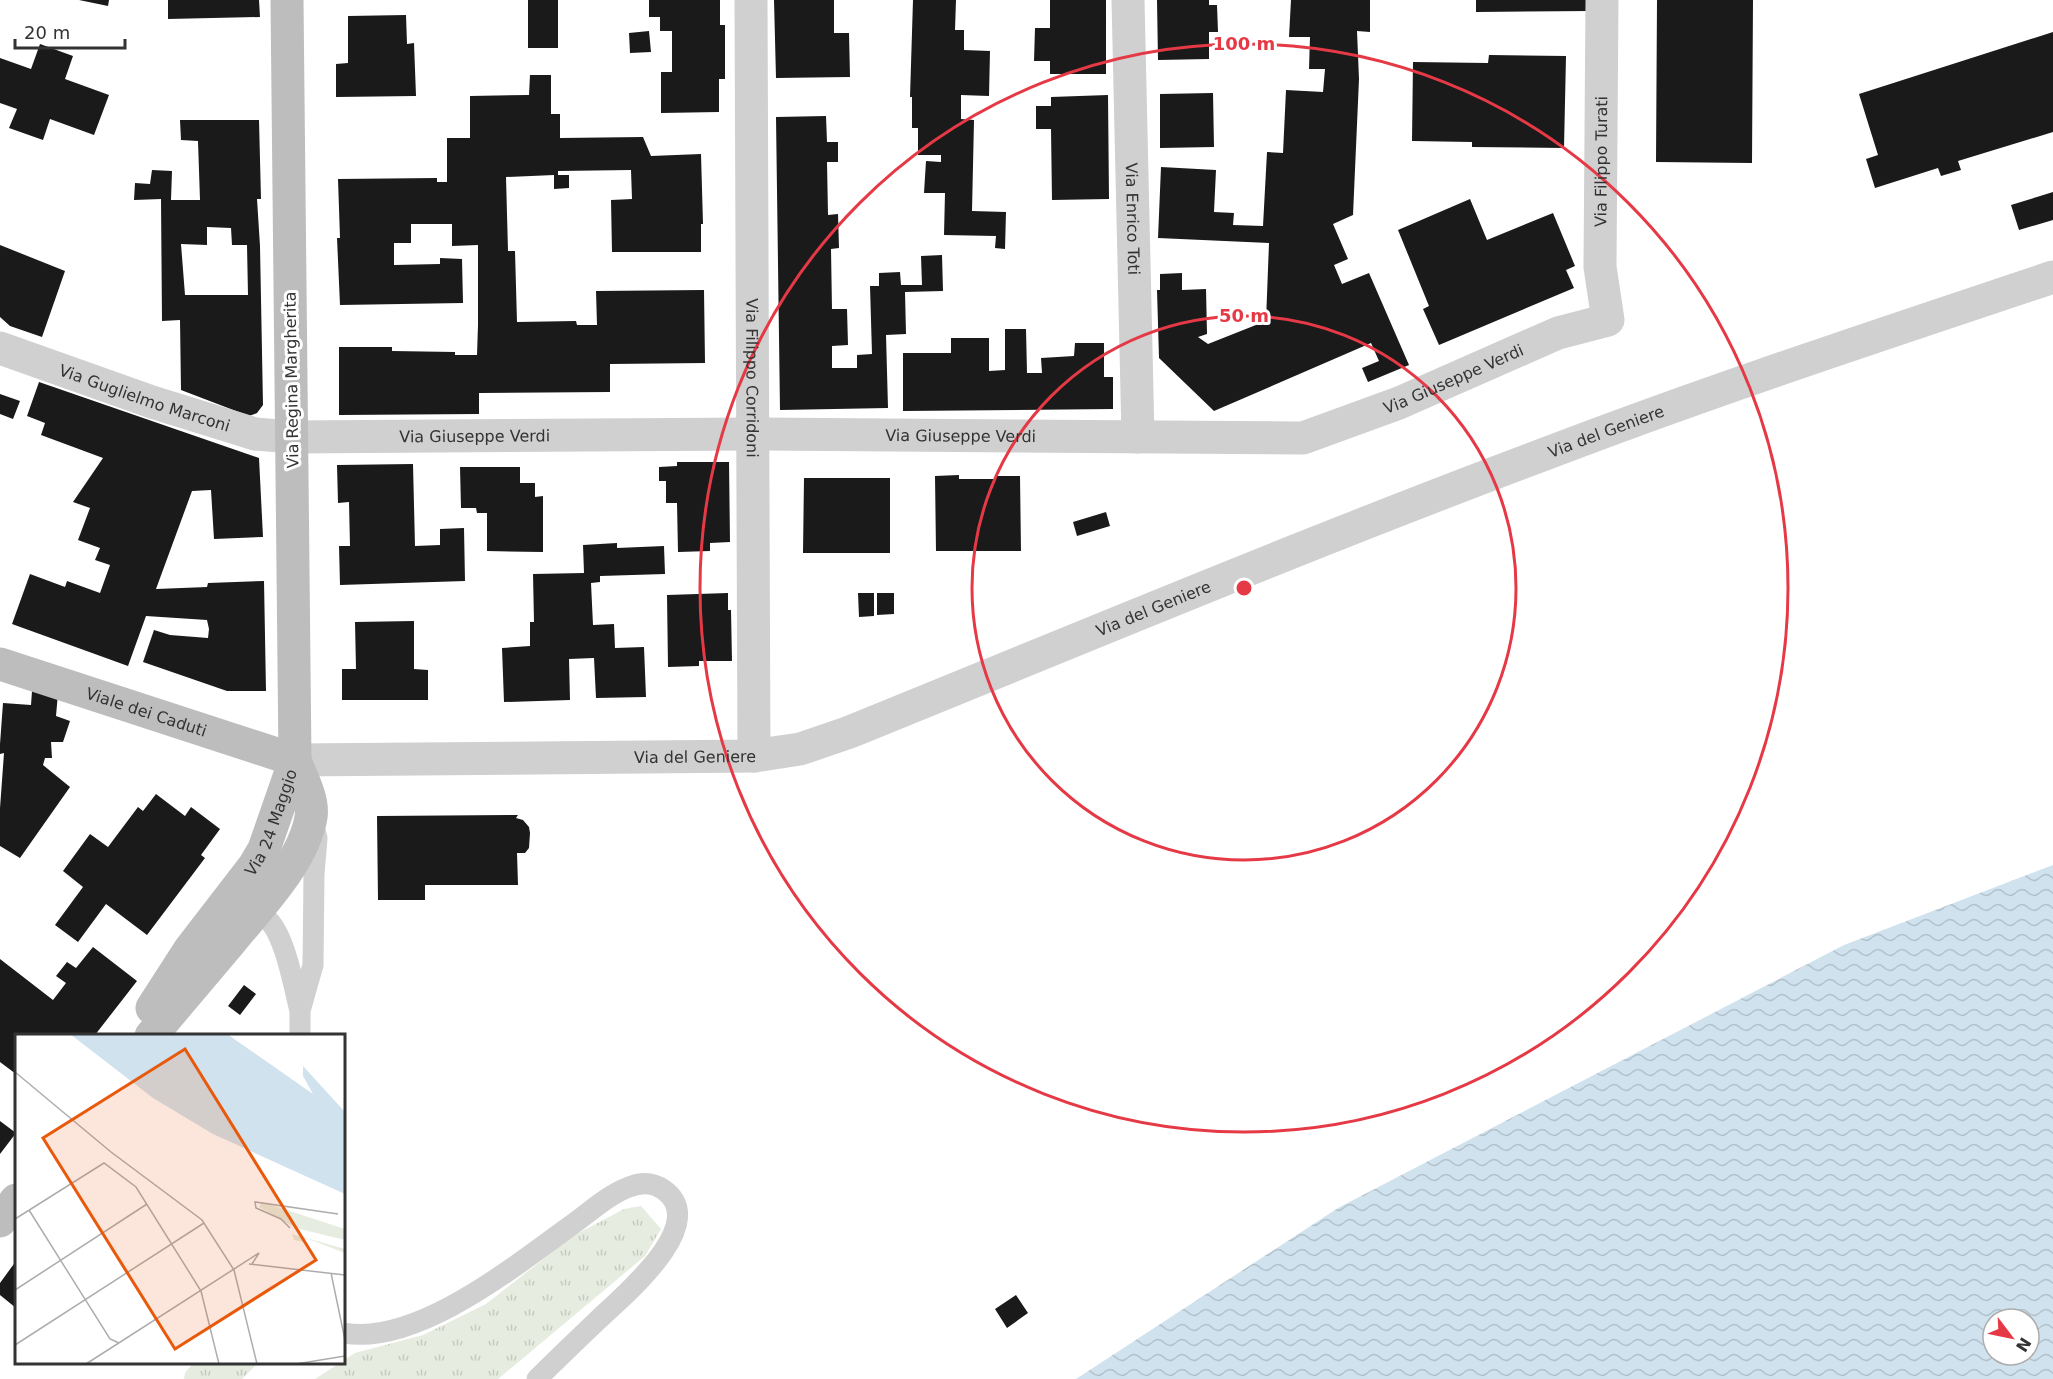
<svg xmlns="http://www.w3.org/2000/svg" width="2053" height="1379" font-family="'DejaVu Sans',sans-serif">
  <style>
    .grass { fill: url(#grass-tufts) }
    .water { fill: url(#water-waves); fill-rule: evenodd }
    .building { fill: #1a1a1a; fill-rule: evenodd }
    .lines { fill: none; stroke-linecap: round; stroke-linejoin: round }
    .lane { stroke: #d0d0d0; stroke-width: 21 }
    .street { stroke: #d0d0d0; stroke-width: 33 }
    .secondary { stroke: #bdbdbd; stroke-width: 33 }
    .ring { fill: none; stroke: #e63946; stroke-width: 3 }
    .labels { text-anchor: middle; stroke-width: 6; stroke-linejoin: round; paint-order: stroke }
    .street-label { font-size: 16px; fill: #333; stroke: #fff }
    .inset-road { fill: none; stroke: #adadad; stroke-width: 1.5 }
    .view { fill: #e8590c; fill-opacity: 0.15; stroke: #e8590c; stroke-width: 3 }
    .inset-edge { fill: none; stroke: #333; stroke-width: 3 }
    .centre { fill: #e63946; stroke: #fff; stroke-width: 3 }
    .ring-label { font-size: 18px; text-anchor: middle; font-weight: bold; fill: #e63946; stroke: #fff; stroke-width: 6; stroke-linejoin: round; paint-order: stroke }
  </style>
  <defs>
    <pattern id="grass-tufts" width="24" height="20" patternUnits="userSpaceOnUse" patternTransform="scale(1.5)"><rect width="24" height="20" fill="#e6ecdf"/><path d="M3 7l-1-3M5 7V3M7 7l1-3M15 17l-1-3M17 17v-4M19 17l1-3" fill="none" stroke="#c6cbc0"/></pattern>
    <pattern id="water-waves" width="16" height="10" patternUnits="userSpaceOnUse" patternTransform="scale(1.5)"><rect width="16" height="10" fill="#cfe2ee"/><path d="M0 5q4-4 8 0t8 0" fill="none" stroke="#b2c2cd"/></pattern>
  </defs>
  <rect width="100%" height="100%" fill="#fff"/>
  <path class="grass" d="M 641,1206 L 661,1229 L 645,1256 L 498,1379 L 315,1379 L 340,1363 L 344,1362 L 344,1360 L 355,1353 L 423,1335 L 486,1304 L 573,1236 L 624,1209 Z
    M 194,1362 L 258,1362 L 258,1363 L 242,1379 L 184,1379 L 185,1373 Z"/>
  <path class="water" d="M 2053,865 L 2053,1379 L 1076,1379 L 1338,1208 L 1844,945 ZM 1993,1319 L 2029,1319 L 2029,1355 L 1993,1355 Z"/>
  <path class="building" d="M 79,0 L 109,0 L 108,6 Z
    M 168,0 L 259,0 L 260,17 L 168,19 Z
    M 528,0 L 558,0 L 558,48 L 528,48 Z
    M 649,0 L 720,0 L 720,25 L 725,25 L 725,79 L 719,79 L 719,112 L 661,113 L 661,72 L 672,72 L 672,31 L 660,31 L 660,17 L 649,17 Z
    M 774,0 L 834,0 L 834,33 L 849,33 L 850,77 L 776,78 Z
    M 913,0 L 956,0 L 955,30 L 964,30 L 964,50 L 990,51 L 989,96 L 961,95 L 961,119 L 974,120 L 972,211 L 1006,212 L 1005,249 L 995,248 L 996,236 L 944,235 L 945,193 L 924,193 L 926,161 L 941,162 L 941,155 L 918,155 L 918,128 L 912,128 L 912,97 L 910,97 Z
    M 1050,0 L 1106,0 L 1106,74 L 1050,74 L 1050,61 L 1034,61 L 1035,28 L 1050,28 Z
    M 1157,0 L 1209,0 L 1209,5 L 1217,5 L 1218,32 L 1209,32 L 1209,59 L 1158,60 Z
    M 1291,0 L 1370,0 L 1370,32 L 1357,31 L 1359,79 L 1353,215 L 1333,224 L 1348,259 L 1334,265 L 1342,284 L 1369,273 L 1409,365 L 1368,382 L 1362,368 L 1379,361 L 1371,343 L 1214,411 L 1159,358 L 1157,290 L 1160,290 L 1160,274 L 1182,273 L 1182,290 L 1206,289 L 1207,334 L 1198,337 L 1208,344 L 1266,321 L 1269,243 L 1158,238 L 1161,167 L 1216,170 L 1214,212 L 1234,213 L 1233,225 L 1263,226 L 1267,152 L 1283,153 L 1286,90 L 1323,92 L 1325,69 L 1309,69 L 1310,37 L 1289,37 Z
    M 1476,0 L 1591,0 L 1591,11 L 1476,12 Z
    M 1657,0 L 1753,0 L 1752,163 L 1656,162 Z
    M 406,15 L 407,44 L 414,43 L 416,96 L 336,97 L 336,64 L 348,63 L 348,16 Z
    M 649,31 L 651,52 L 630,53 L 629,33 Z
    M 2053,32 L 2053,132 L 1958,161 L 1961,170 L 1941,176 L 1938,168 L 1875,188 L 1866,159 L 1878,155 L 1859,94 Z
    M 40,44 L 73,56 L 65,79 L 109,95 L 94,135 L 50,119 L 43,140 L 9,128 L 17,109 L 0,103 L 0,58 L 31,69 Z
    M 1489,55 L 1566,56 L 1564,148 L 1472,147 L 1472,142 L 1412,141 L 1413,62 L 1488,63 Z
    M 530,75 L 551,75 L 551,114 L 560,114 L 560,138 L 643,137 L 651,156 L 701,154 L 703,224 L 701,224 L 701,252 L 612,252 L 611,200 L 632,199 L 631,170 L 558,171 L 558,175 L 569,175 L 569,188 L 554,189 L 554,175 L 506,177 L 508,251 L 515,251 L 517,322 L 576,321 L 577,325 L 597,325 L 596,291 L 704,290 L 705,363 L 610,364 L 610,392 L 479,393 L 479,414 L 339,415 L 339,347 L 392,347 L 392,351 L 455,352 L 455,355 L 477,355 L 478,325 L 478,245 L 452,246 L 452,224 L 411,224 L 411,243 L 394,243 L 394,265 L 440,264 L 440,258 L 462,259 L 463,303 L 340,305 L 337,238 L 340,238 L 338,179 L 437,178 L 437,182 L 447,182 L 447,138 L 470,138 L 470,96 L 529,95 Z
    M 1213,93 L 1214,147 L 1160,148 L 1160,94 Z
    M 1108,95 L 1109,199 L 1052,200 L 1051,129 L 1036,129 L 1036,106 L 1051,106 L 1051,97 Z
    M 826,116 L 827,142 L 838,142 L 838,162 L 827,162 L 828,215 L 838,214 L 839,248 L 831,249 L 832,309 L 847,309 L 848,345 L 832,346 L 832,368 L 857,368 L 857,355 L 872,354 L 870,286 L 879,286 L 879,273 L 900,272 L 901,285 L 922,285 L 921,256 L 942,255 L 943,291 L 905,292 L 906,334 L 886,335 L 888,408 L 780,410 L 776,117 Z
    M 180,120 L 259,120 L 261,199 L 257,199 L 260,246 L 263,405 L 257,413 L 249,416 L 181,390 L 180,320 L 162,321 L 161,199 L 134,200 L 135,183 L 150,184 L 152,170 L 172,171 L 171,200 L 200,200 L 198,141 L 181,140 ZM 207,227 L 231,228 L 232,245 L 247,245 L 248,295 L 185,295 L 181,244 L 207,245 Z
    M 2053,192 L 2053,220 L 2019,230 L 2011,205 Z
    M 1470,199 L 1487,240 L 1553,213 L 1575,266 L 1566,270 L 1574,288 L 1439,345 L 1423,309 L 1429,306 L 1398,230 Z
    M 0,245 L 65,271 L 42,337 L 10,326 L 0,317 Z
    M 1005,329 L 1026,329 L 1027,373 L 1042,373 L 1041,358 L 1074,356 L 1075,343 L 1104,343 L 1104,377 L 1113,377 L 1113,409 L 903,411 L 903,353 L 951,353 L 951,338 L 989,338 L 989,371 L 1005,370 Z
    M 39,382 L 259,458 L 263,537 L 214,539 L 211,490 L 192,491 L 156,589 L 207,587 L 208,583 L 264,581 L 266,691 L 227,691 L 143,662 L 154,630 L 170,635 L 208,638 L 209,629 L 207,620 L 146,616 L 128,666 L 12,624 L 30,574 L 65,587 L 67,581 L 100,593 L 110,565 L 95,560 L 100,548 L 78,540 L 90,508 L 73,502 L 103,458 L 41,435 L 45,423 L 27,416 Z
    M 0,394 L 20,401 L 13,419 L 0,414 Z
    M 677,462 L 729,462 L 730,542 L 710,543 L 710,551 L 678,552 L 677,503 L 666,503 L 666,481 L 659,481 L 659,467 L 677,466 Z
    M 413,464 L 415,546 L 440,545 L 440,529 L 464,528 L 465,581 L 340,585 L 339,546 L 350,546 L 349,502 L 338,503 L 337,465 Z
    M 460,467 L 520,467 L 520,483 L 535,483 L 535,497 L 543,496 L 543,552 L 487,551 L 487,513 L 477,513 L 476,508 L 461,508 Z
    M 959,475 L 959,479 L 996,479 L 996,476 L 1020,476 L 1021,551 L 936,551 L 935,476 Z
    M 804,478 L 890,478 L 890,553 L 803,553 Z
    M 1106,512 L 1110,526 L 1077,536 L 1073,522 Z
    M 617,543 L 617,548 L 664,546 L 665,574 L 600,576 L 600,582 L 591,583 L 593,625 L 614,624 L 615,648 L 644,647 L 646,697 L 596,698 L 594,658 L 569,659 L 570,700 L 504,702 L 502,648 L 530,646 L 530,622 L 534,622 L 533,574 L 584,573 L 583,545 Z
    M 728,593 L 728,610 L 731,610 L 732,661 L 699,661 L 699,666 L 668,667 L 667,595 Z
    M 858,593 L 874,593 L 874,616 L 859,617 Z
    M 877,593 L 894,593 L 894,614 L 877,615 Z
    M 414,621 L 414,669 L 428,670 L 428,700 L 342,700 L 342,669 L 356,669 L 355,622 Z
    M 32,691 L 58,693 L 56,716 L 70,721 L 63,742 L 51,742 L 52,758 L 45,758 L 43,765 L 70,787 L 20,858 L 0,846 L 0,808 L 4,753 L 0,754 L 0,744 L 3,703 L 31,705 Z
    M 156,794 L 185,816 L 191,807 L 220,829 L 201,855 L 205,858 L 147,935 L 106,904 L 78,942 L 55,925 L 83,887 L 63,871 L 90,834 L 108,847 L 138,807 L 143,811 Z
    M 518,815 L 516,818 L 523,820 L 529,827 L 530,833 L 529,848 L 525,853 L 517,853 L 518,885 L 425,885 L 425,900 L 378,900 L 377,816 Z
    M 93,947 L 137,981 L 95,1035 L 16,1035 L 16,1074 L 0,1062 L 0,959 L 53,1000 L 66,983 L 56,976 L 67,962 L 76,968 Z
    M 244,985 L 256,994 L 240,1015 L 228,1006 Z
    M 0,1121 L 16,1133 L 0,1154 Z
    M 16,1261 L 16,1308 L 0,1295 L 0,1283 Z
    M 1016,1295 L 1028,1313 L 1007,1328 L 995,1309 Z"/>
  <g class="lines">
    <path class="lane" d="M 255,913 C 259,915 264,916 267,919 C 285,934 294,988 300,1011 L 313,965 L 314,874 L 317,838 L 314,827
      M 300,1036 L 300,1011
      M 344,1333 C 417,1346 516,1265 573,1224 C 591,1211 608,1195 629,1187 C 641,1182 653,1182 664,1190 C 711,1224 623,1296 599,1319 C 578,1339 557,1359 537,1379"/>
    <g class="street">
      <path id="s1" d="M 751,0 L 754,756"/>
      <path id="s2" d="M 1128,0 L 1138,437"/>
      <path id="s3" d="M 0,348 L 152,402 L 255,434 L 292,437 L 752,434 L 1303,438 L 1399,403 L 1558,333 L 1608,320 L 1600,267 L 1602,0"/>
      <path id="s4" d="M 295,760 L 754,756 L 800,749 L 847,733 C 1079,639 1310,542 1545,454 C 1712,390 1883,334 2053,277"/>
    </g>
    <g class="secondary">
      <path id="s5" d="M 0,664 L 295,760"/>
      <path id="s6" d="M 152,1008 L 190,949 L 254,866 L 264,849 L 295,760"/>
      <path d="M 151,1036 C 178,1004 205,972 232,940 C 259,907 304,861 311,817 C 314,799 301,777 295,760 L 287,0"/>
      <path d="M 0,1221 L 16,1200"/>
    </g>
  </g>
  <g class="ring">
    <circle cx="1244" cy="588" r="272"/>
    <circle cx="1244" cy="588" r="544"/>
  </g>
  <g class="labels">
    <g class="street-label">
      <text dy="6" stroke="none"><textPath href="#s3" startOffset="1804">Via Filippo Turati</textPath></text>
      <text dy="6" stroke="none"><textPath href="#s2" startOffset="219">Via Enrico Toti</textPath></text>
      <text dy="6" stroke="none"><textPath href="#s1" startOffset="378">Via Filippo Corridoni</textPath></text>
      <text dy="6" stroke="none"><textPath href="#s3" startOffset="1479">Via Giuseppe Verdi</textPath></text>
      <text transform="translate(291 380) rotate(-91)" y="6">Via Regina Margherita</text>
      <text dy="6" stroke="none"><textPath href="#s3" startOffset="153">Via Guglielmo Marconi</textPath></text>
      <text dy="6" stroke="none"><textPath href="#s4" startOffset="1372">Via del Geniere</textPath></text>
      <text dy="6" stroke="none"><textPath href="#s3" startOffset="489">Via Giuseppe Verdi</textPath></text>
      <text dy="6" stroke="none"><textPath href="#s3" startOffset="975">Via Giuseppe Verdi</textPath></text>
      <text dy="6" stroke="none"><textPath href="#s4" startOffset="886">Via del Geniere</textPath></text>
      <text dy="6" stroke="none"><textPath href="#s5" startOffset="154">Viale dei Caduti</textPath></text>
      <text dy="6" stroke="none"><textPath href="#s4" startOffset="400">Via del Geniere</textPath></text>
      <text dy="6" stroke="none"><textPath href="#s6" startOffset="222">Via 24 Maggio</textPath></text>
    </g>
  </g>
  <g transform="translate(15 1034)">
    <rect width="330" height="330" fill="#fff"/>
    <path d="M 247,168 L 330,195 L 330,206 L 281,194 L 244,173 ZM 277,200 L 330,215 L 330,219 L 291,204 L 289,208 L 279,206 Z" fill="#e6ecdf"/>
    <path d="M 55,0 L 212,0 L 298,60 L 288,42 L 288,32 L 330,78 L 330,160 L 198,100 L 138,64 Z" fill="#cfe2ee"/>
    <path class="inset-road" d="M 0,38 L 96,118 L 187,186 L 219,236 L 242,330M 14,176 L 95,305 L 104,309M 0,185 L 89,129 L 121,153 L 186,257 L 204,330M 275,194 L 266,185 L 241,174 L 240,168 L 323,180M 234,230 L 330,241M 316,239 L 330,306M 0,256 L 132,170M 0,311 L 189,189M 71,330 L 244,219 L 237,230M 281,330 L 330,322"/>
    <path class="view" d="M 170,15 L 301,226 L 160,315 L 28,104 Z"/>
    <rect width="330" height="330" class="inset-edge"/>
  </g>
  <circle cx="1244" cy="588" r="9" class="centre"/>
  <g class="ring-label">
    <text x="1244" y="50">100 m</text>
    <text x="1244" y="322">50 m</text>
  </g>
  <g transform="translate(2011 1337) rotate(122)"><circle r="28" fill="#ffffff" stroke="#adadad" stroke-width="1.5"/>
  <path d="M0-4.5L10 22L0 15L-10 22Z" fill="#e63946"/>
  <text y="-9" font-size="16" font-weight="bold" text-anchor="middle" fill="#333333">N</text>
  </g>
  <path d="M15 39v9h110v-9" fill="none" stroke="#333333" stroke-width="3"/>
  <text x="24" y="39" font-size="18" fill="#333333" stroke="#ffffff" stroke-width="4.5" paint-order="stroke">20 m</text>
</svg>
